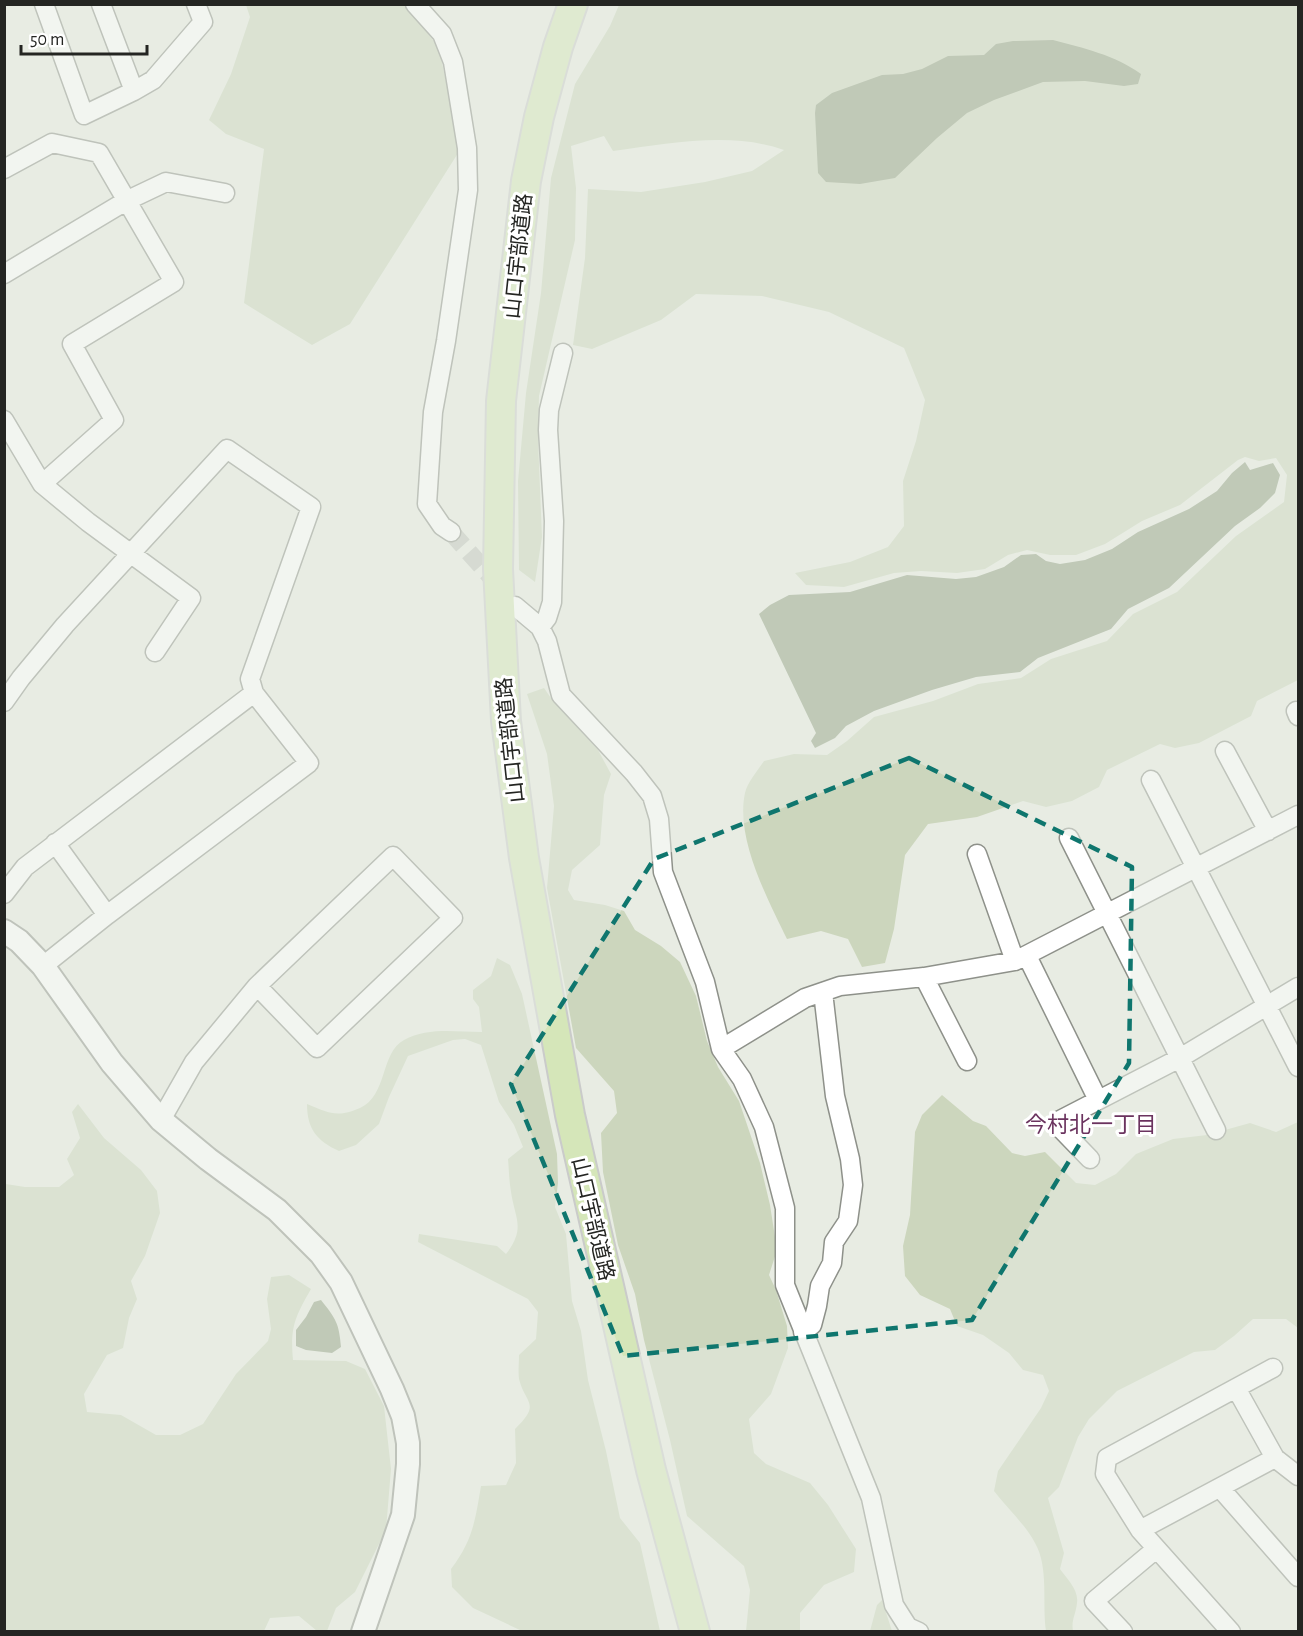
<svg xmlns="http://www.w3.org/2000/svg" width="1303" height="1636" font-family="'Alegreya Sans','Noto Sans JP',sans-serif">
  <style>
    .green { fill: #ccd6bd }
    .water { fill: #919d82 }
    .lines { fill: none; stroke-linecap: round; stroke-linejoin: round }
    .minor-tunnel { stroke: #c1c4bc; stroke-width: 18; stroke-dasharray: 18 9; stroke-linecap: butt }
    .minor-casing { stroke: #8e918a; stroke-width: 21 }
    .tertiary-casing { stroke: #8e918a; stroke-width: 26 }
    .primary-casing { stroke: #cacbca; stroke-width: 32 }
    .minor { stroke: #fff; stroke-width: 18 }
    .tertiary { stroke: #fff; stroke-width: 22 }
    .primary { stroke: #d5e6b9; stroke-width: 28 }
    .marked { fill: none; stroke: #0f766e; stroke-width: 4.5; stroke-dasharray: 12 8; stroke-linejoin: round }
    .labels { text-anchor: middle; stroke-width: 6; stroke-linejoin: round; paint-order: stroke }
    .street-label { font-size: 21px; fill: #242522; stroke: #fff }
    .neighbourhood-label { font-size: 22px; fill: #6b335f; stroke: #fff }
  </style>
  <rect width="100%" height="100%" fill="#e8ece3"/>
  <path class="green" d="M 246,5 L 406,5 L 439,48 L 460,150 L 350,324 L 312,345 L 244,303 L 264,149 L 226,134 L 209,120 L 231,74 L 250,17 Z
    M 619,5 L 1298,5 L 1298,680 L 1257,701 L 1251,716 L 1199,743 L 1175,748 L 1160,744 L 1107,770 L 1099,787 L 1072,801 L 1046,807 L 1023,801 L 977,817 L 928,824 L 905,855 L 894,929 L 885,963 L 862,967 L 848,939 L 821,931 L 787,939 C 768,900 735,838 745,793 C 747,783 758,770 764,761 L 794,754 L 827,755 L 847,741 L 874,717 L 933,701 L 978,684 L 1021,678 L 1051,659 L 1107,641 L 1133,614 L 1177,592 L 1236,536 L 1284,502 L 1287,475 L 1276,458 L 1259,461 L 1245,457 L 1238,460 L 1180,505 L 1142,521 L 1105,544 L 1076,555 L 1050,555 L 1027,550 L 1008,555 L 985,569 L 957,573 L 921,571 L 894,573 L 844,587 L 806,585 L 795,573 L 850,562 L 888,547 L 904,526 L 903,481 L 916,441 L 925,400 L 904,348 L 829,312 L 762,296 L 696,294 L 661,320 L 592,349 L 573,345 L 585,258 L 588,189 L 641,192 L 705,182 L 752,171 L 784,150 C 730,131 669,144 613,151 L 604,136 L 571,146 L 576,188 L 575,240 L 539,396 L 538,440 L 542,537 L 535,582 L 519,570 L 518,481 L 526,393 L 541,293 L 551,178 L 575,84 L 610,26 Z
    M 544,688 L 553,701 L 598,750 L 611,774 L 604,795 L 600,845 L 572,870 L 568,890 L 574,900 L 605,905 L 624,911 L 635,930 L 661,946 L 680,962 L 696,996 L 707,1041 L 718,1067 L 739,1101 L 760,1163 L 770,1205 L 777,1250 L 769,1275 L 776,1290 L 787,1326 L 788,1348 L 771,1394 L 749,1419 L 754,1453 L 766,1464 L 810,1483 L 828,1505 L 856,1549 L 854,1572 L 824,1585 L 800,1613 L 800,1631 L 746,1631 L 750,1590 L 744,1566 L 687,1516 L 670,1440 L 644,1340 L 635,1294 L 618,1245 L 603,1172 L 601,1133 L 617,1113 L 614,1091 L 576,1048 L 547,888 L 554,806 L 547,754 L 527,694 Z
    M 497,958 L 510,965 L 522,994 L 557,1154 L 558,1183 L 555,1207 L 566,1234 L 572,1301 L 581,1331 L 588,1380 L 606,1451 L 620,1518 L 640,1543 L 660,1631 L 522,1631 L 473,1608 L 452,1587 L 451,1569 C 473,1540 475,1521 481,1486 L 506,1485 L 516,1463 L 515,1429 C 542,1403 525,1404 519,1379 C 518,1372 519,1362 519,1355 L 536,1339 L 538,1312 L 528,1299 L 418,1242 L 419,1234 L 497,1246 L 506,1254 C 526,1228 515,1219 511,1192 C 509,1181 509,1170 508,1159 L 523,1147 L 514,1125 L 499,1102 L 481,1045 L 465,1039 L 453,1040 L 408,1056 L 389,1097 L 379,1124 L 356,1145 L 339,1151 C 317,1141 307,1129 307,1104 C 329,1113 337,1118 360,1108 C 388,1095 380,1053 404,1040 C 427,1027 456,1032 482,1032 L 479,1007 L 473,999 L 473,990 L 491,976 Z
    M 942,1095 L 973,1121 L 986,1126 L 1012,1153 L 1025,1156 L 1045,1152 L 1076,1183 L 1095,1185 L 1116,1174 L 1136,1154 L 1173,1139 L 1207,1135 L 1250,1123 L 1276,1132 L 1298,1122 L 1298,1328 L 1286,1319 L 1253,1319 L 1234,1336 L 1215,1350 L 1194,1352 L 1117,1391 L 1089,1419 L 1078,1437 L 1059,1487 L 1048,1498 L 1064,1553 L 1060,1569 C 1067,1579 1079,1590 1077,1603 C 1076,1614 1071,1620 1073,1631 L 1046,1631 C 1042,1604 1049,1567 1035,1543 C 1025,1524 1007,1508 994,1491 L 998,1471 L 1041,1408 L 1049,1391 L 1043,1375 L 1023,1370 L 1009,1353 L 983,1335 L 957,1326 L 950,1309 L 920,1295 L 905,1276 L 903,1246 L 910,1215 L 915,1132 L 922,1115 Z
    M 78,1104 L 104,1138 L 141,1170 L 157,1191 L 160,1213 L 145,1256 L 131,1281 L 137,1299 L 129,1318 L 123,1348 L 107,1355 L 84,1394 L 87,1412 L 121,1415 L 156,1435 L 180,1435 L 203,1424 L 236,1374 L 268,1341 L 271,1329 L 267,1299 L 271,1277 L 289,1275 L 311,1289 C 295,1317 290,1327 293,1360 L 346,1361 L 365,1369 L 384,1406 L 391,1469 L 386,1530 L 355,1592 L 336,1608 L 327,1631 L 317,1631 L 299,1616 L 270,1618 L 264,1631 L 5,1631 L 4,1182 L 6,1184 L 25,1187 L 59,1187 L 74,1175 L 67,1159 L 80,1138 L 72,1112 Z
    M 882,1600 L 892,1631 L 870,1631 L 877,1605 Z"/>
  <path class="water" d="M 1053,40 C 1083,48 1115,55 1141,74 L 1138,84 L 1124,86 L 1085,81 L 1043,82 L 994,100 L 967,113 L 937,138 L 895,178 L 860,184 L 826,182 L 818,173 L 815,113 L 816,105 L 832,93 L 882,75 L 903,74 L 922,69 L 948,56 L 984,55 L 996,44 L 1013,41 Z
    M 1245,462 L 1250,470 L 1273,463 L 1280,475 L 1275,493 L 1260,508 L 1235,526 L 1169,588 L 1128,609 L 1111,629 L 1038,658 L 1020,672 L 976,677 L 932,690 L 874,711 L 846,726 L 835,738 L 815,748 L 811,741 L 816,733 L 759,614 L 770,605 L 789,595 L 850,592 L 907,575 L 956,579 L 976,577 L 1004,567 L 1021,555 L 1036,554 L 1046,561 L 1060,564 L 1085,560 L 1112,549 L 1138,532 L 1189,509 L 1217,491 L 1232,473 Z
    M 321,1300 C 336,1319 339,1323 341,1347 L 332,1353 L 306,1350 L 296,1346 L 296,1330 L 306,1317 L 314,1302 Z"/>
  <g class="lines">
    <path class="minor-tunnel" d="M 451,532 L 499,586"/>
    <g class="minor-casing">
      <path id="minor" d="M 44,4 L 84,115 L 134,91
        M 101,4 L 134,91 L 153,80 L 203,22 L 196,4
        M 415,4 L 442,34 L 453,62 L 467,148 L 468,190 L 446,341 L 433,412 L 427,504 L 442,526 L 451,532
        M 4,169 L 52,143 L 99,153 L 174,282 L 72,344 L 114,420 L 42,484
        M 4,274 L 126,201 L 166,182 L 225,193
        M 4,420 L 42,484 L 88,522 L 191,598 L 155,652
        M 515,606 L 540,627 L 547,641 L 561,695 L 634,773 L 652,796 L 659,819 L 663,872 L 705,982 L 721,1049 L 742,1079 L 764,1127 L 785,1208 L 785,1285 L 871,1498 L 894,1605 L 908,1627 L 919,1632
        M 540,627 L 547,618 L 552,602 L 554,521 L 548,430 L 549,410 L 563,353
        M 4,702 L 21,678 L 65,625 L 227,449 L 311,507 L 250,679 L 254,693 L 309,763 L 107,915 L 43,966
        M 1296,711 L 1298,716
        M 1225,751 L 1268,831
        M 1151,780 L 1298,1067
        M 1069,838 L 1216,1130
        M 55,843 L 107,915
        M 977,854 L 1015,961
        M 393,856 L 453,918 L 317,1048 L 257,986 Z
        M 4,894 L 25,867 L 254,693
        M 1027,956 L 1098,1100
        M 924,977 L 967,1061
        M 721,1049 L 805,998 L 840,986 L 924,977 L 1015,961 L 1298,815
        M 161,1120 L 194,1062 L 257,986
        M 1090,1159 L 1062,1130 L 1060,1120 L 1180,1058 L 1298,987
        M 803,1332 L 812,1325 L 817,1306 L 820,1286 L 832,1263 L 834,1242 L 848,1221 L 853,1185 L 850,1159 L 835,1096 L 823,992
        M 1236,1388 L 1275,1458 L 1298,1476
        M 1220,1488 L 1298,1577
        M 1140,1530 L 1275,1458
        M 1123,1632 L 1094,1601 L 1156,1549
        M 1231,1632 L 1140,1530 L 1105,1474 L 1107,1458 L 1273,1368"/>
    </g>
    <g class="tertiary-casing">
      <path id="tertiary" d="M 4,931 L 19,941 L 43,966 L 112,1063 L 161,1120 L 208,1159 L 277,1210 L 321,1254 L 341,1282 L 392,1389 L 403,1416 L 408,1443 L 408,1464 L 403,1515 L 363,1632"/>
    </g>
    <g class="primary-casing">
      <path id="primary" d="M 573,4 L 558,47 L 539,117 L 526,181 L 501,401 L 498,569 L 506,721 L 524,858 L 570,1115 L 651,1470 L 695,1632"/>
    </g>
    <use href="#minor" class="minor"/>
    <use href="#tertiary" class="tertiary"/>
    <use href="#primary" class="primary"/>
  </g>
  <path d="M0 0H1303V1636H0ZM 909,758 L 1132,867 L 1129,1063 L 972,1320 L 623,1356 L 511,1084 L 654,859 Z" fill="#e8ece3" fill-opacity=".55" fill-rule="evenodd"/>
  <path class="marked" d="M 909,758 L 1132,867 L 1129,1063 L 972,1320 L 623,1356 L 511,1084 L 654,859 Z"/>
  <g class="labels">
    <g class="street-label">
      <text transform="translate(518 256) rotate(-84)" y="7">山口宇部道路</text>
      <text transform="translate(510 740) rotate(-96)" y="7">山口宇部道路</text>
      <text transform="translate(593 1219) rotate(77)" y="7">山口宇部道路</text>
    </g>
    <g class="neighbourhood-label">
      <text x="1091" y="1132">今村北一丁目</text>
    </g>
  </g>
  <rect width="1303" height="1636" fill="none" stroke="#242522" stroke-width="12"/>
  <path d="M21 45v9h126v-9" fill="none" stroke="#242522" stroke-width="3"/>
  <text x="30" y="45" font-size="18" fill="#242522" stroke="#ffffff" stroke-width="4.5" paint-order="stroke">50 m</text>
</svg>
